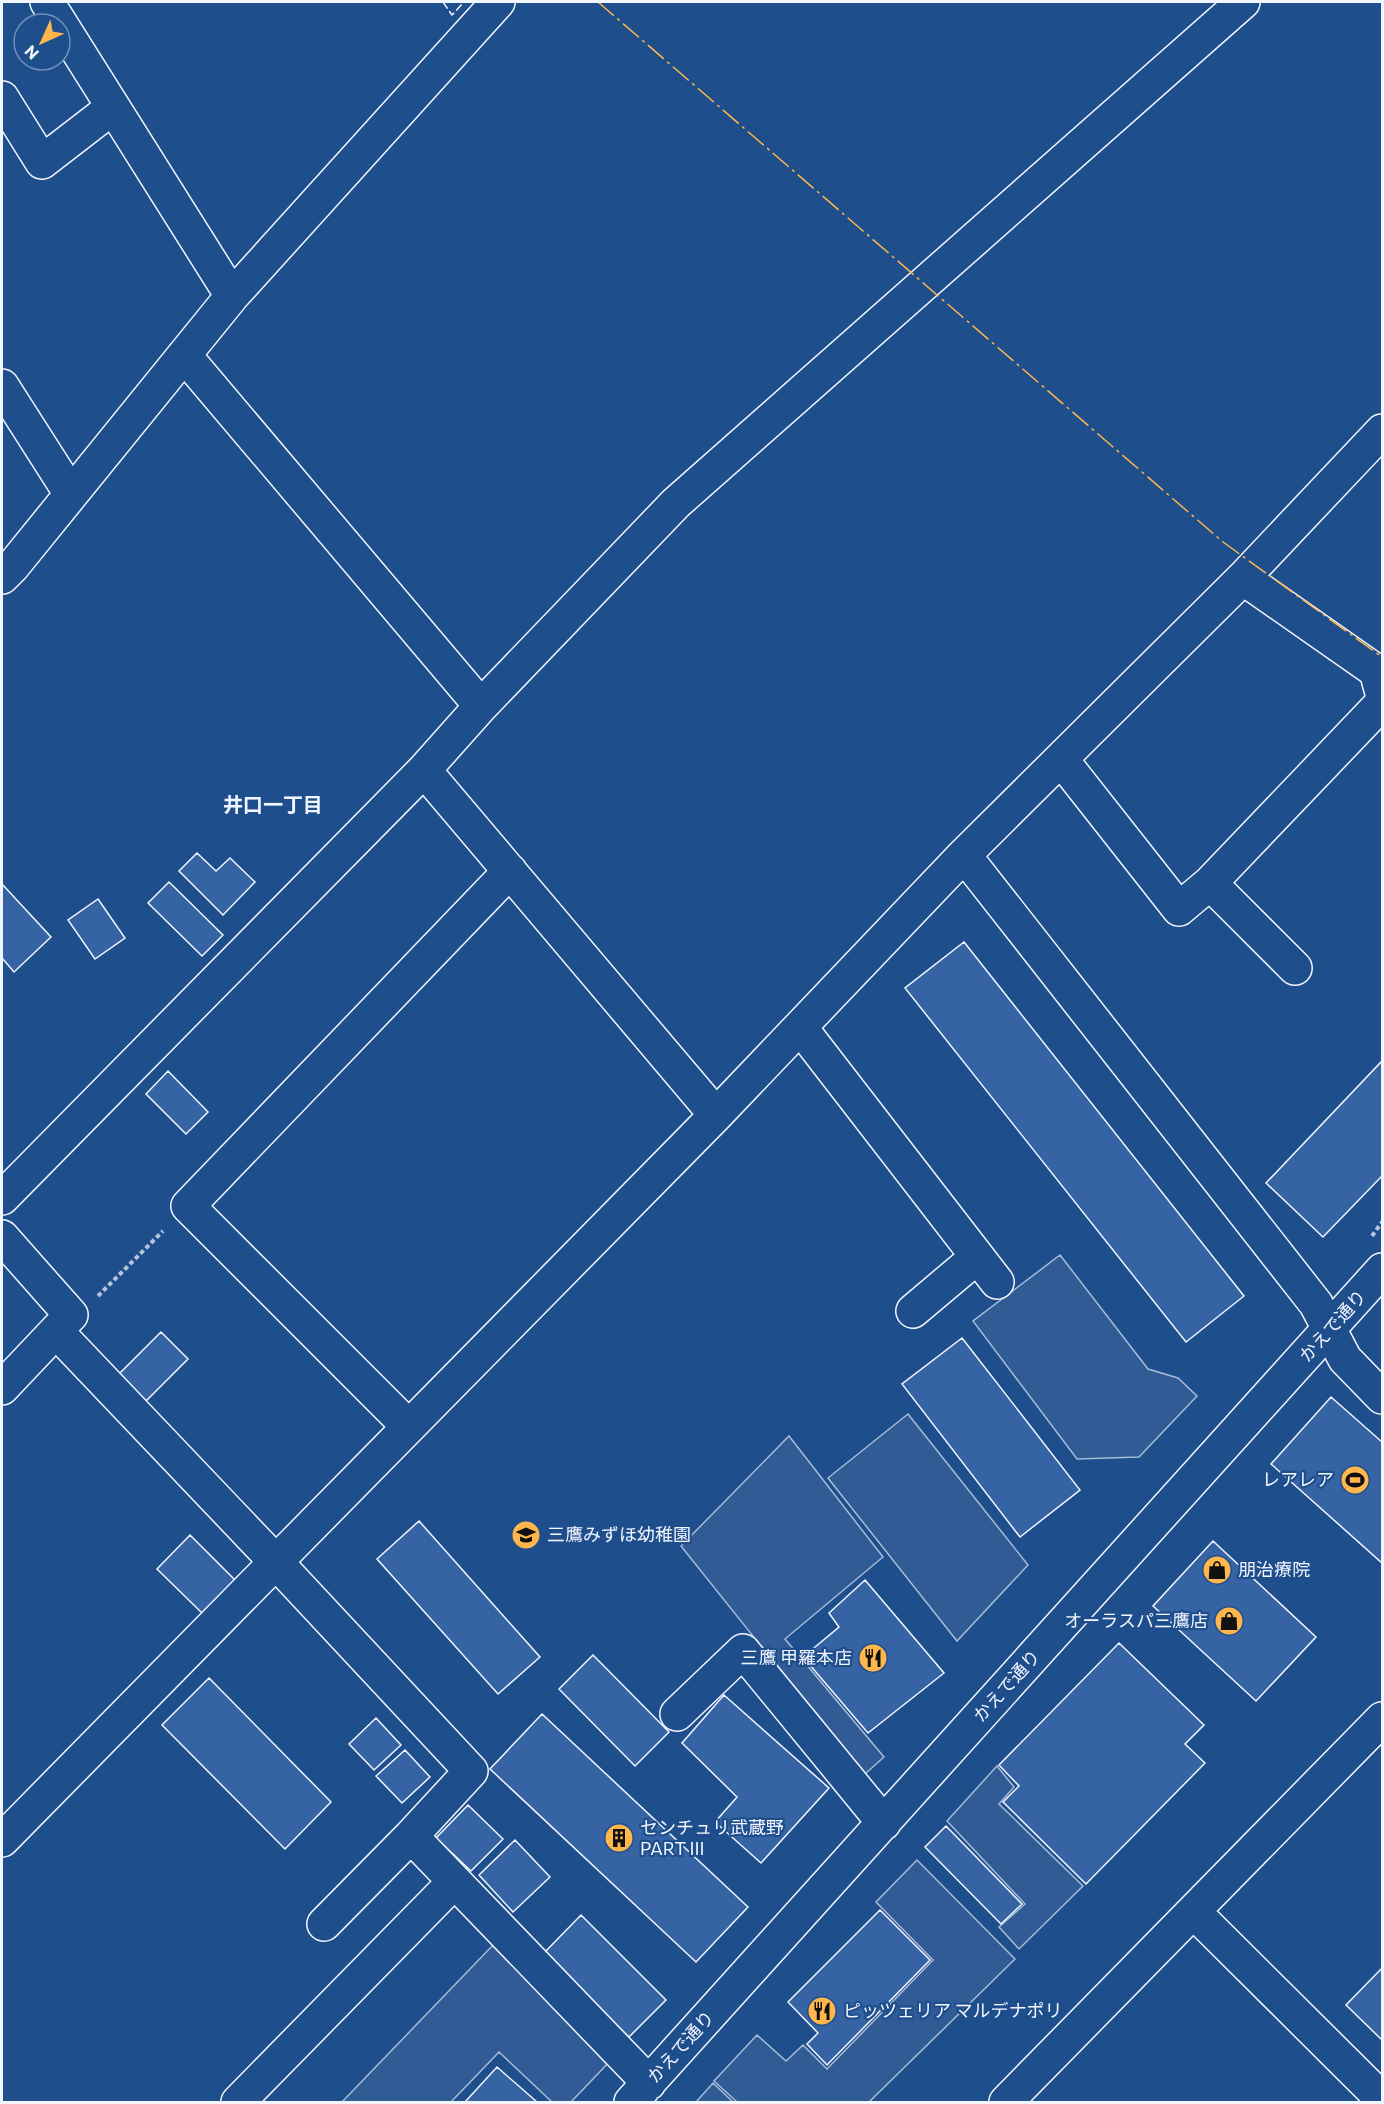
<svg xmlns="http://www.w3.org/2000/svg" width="1384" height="2104" font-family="Commissioner,'Noto Sans JP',sans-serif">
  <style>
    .built { fill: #305b95; stroke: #a8bbd7; stroke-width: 1.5 }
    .building { fill: #3563a3; stroke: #f2f6ff; stroke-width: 1.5 }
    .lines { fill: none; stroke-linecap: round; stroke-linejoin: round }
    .minor-casing { stroke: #f2f6ff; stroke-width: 36 }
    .path { stroke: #b3c4dc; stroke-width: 4; stroke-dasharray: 4.5 3; stroke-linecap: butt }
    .minor { stroke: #1f4e8c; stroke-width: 33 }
    .fence { stroke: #f2f6ff; stroke-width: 1.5; stroke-dasharray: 8 3; stroke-linecap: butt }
    .power { stroke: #ffb74d; stroke-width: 1.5; stroke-dasharray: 21 4.5 3 4.5; stroke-linecap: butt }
    .labels { text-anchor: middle; stroke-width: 4.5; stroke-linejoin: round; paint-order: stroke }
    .street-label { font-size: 18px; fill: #f2f6ff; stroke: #1f4e8c }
    .poi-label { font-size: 18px; fill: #f2f6ff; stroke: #1f4e8c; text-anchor: start }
    .neighbourhood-label { font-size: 20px; font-weight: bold; fill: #f2f6ff; stroke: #1f4e8c }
  </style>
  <rect width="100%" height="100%" fill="#1f4e8c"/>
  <path class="built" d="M 1060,1255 L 1148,1369 L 1178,1378 L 1197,1396 L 1139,1457 L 1077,1459 L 973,1321 Z
    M 908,1414 L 1028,1565 L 957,1641 L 828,1478 Z
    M 789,1436 L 883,1557 L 785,1639 L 884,1757 L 864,1775 L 681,1546 Z
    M 997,1766 L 1014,1787 L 999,1804 L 1083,1886 L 1019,1949 L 999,1927 L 1025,1904 L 947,1821 Z
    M 917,1860 L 1015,1959 L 869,2102 L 737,2102 L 714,2081 L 757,2035 L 786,2061 L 803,2045 L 827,2069 L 933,1960 L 876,1902 Z
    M 494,1944 L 613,2058 L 571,2102 L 552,2102 L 499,2052 L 451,2102 L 342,2102 Z
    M 713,2083 L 733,2102 L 696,2102 Z"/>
  <path class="building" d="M 197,853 L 216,871 L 230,858 L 255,882 L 223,915 L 179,871 Z
    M 169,882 L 223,935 L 202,956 L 148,903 Z
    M 2,884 L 51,937 L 14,972 L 2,958 Z
    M 98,899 L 125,938 L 95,959 L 68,920 Z
    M 964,942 L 1244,1296 L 1186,1342 L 905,988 Z
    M 1382,1061 L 1382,1176 L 1323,1237 L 1266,1183 Z
    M 168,1071 L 208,1112 L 186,1134 L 146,1094 Z
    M 161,1332 L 188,1359 L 145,1402 L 118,1375 Z
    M 962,1338 L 1080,1490 L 1020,1537 L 902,1384 Z
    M 1331,1397 L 1382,1442 L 1382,1563 L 1271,1464 Z
    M 419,1521 L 540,1657 L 498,1694 L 377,1559 Z
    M 190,1535 L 235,1580 L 203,1614 L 157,1569 Z
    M 1213,1541 L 1316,1637 L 1256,1701 L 1153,1606 Z
    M 865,1580 L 944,1673 L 868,1733 L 803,1657 L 839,1627 L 829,1613 Z
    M 1119,1643 L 1204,1725 L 1185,1744 L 1205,1763 L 1086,1884 L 1003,1802 L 1019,1786 L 999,1765 Z
    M 593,1655 L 669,1732 L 635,1766 L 559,1689 Z
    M 209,1678 L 331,1802 L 285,1849 L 162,1725 Z
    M 724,1695 L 829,1788 L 761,1863 L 715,1822 L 737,1797 L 682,1743 Z
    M 542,1714 L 748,1907 L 696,1962 L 490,1769 Z
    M 376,1718 L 401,1745 L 374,1770 L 349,1744 Z
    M 405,1750 L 430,1777 L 402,1803 L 376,1776 Z
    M 468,1805 L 503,1839 L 471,1871 L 436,1838 Z
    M 946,1826 L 1022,1904 L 1001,1924 L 925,1847 Z
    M 515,1840 L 550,1877 L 513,1912 L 479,1875 Z
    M 880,1910 L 930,1960 L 827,2065 L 807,2044 L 818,2033 L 788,2002 Z
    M 581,1915 L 666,2000 L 629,2037 L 543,1954 Z
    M 1382,1968 L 1382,2040 L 1346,2005 Z
    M 497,2067 L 537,2102 L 465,2102 Z"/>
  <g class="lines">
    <g class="minor-casing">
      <path id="minor" d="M 47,2 L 232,296
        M 2,98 L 42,162 L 112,108
        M 184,355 L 481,706
        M 2,386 L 71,494
        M 2,577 L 13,566 L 232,296 L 498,2
        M 1243,578 L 1376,671 L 1382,693
        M 1061,759 L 1179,909 L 1210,883 L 1382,703
        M 424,770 L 716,1115
        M 964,855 L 1316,1304 L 1345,1359 L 1382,1397
        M 1210,883 L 1295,968
        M 800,1027 L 997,1282
        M 2,1198 L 424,770 L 481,706 L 676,503 L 1243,2
        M 2,1237 L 71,1315 L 2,1388
        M 913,1311 L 977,1257
        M 56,1331 L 275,1561 L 471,1771 L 411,1836 L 324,1924
        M 408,1426 L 188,1206 L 510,871
        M 677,1714 L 743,1651 L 884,1823
        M 411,1836 L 649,2083
        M 2,1840 L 716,1115 L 964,855 L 1243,578 L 1382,431
        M 1194,1912 L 1382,2099
        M 238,2102 L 454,1882
        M 631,2102 L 1382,1270
        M 1006,2102 L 1382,1719"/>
    </g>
    <path class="path" d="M 1372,1236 L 1382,1222
      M 98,1296 L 163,1231"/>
    <use href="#minor" class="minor"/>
    <path class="fence" d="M 443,2 L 452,15 L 464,2"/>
    <path class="power" d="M 598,2 L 1223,542 L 1382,657"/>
  </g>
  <defs>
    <g id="stadium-disc" transform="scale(1.5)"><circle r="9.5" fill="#ffb74d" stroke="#1f4e8c"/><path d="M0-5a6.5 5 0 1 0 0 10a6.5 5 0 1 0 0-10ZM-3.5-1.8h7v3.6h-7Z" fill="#111"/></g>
    <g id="school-disc" transform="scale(1.5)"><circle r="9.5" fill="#ffb74d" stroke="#1f4e8c"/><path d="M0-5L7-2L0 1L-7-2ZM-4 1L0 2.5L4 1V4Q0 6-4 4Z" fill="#111"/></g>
    <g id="shop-disc" transform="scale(1.5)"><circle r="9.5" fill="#ffb74d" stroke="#1f4e8c"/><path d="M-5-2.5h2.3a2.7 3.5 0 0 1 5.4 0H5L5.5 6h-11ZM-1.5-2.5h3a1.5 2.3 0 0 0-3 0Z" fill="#111"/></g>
    <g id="restaurant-disc" transform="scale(1.5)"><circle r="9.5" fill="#ffb74d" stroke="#1f4e8c"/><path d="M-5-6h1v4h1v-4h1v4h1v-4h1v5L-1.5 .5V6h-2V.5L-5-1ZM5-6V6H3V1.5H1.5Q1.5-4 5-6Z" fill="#111"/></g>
    <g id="building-disc" transform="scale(1.5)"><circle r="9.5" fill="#ffb74d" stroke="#1f4e8c"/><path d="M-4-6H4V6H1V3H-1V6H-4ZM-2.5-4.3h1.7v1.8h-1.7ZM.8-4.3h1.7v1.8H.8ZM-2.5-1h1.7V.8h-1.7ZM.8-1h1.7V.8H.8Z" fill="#111"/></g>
  </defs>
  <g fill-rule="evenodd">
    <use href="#stadium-disc" x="1355" y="1480"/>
    <use href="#school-disc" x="526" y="1535"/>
    <use href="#shop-disc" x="1217" y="1570"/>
    <use href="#shop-disc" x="1229" y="1621"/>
    <use href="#restaurant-disc" x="873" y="1658"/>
    <use href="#building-disc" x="619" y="1838"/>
    <use href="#restaurant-disc" x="822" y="2011"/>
  </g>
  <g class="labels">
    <g class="street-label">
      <text transform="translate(1333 1326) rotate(-48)" y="6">かえで通り</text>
      <text transform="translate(1007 1686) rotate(-48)" y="6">かえで通り</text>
      <text transform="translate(681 2047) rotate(-48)" y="6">かえで通り</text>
    </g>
    <g class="poi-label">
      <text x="1334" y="1486" text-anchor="end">レアレア</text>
      <text x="547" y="1541">三鷹みずほ幼稚園</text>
      <text x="1238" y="1576">朋治療院</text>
      <text x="1208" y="1627" text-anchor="end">オーラスパ三鷹店</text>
      <text x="852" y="1664" text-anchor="end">三鷹 甲羅本店</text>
      <text x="640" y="1834">センチュリ武蔵野<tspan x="640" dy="21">PART III</tspan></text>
      <text x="843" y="2017">ピッツェリア マルデナポリ</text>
    </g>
    <g class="neighbourhood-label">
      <text x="273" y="812">井口一丁目</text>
    </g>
  </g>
  <rect width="1384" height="2104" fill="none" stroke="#f2f6ff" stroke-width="6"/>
  <g transform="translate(42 42) rotate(225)"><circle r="28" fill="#1f4e8c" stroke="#7391ba" stroke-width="1.5"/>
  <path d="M0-4.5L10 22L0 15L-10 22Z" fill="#ffb74d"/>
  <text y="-9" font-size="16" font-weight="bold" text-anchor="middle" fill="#f2f6ff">N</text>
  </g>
</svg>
